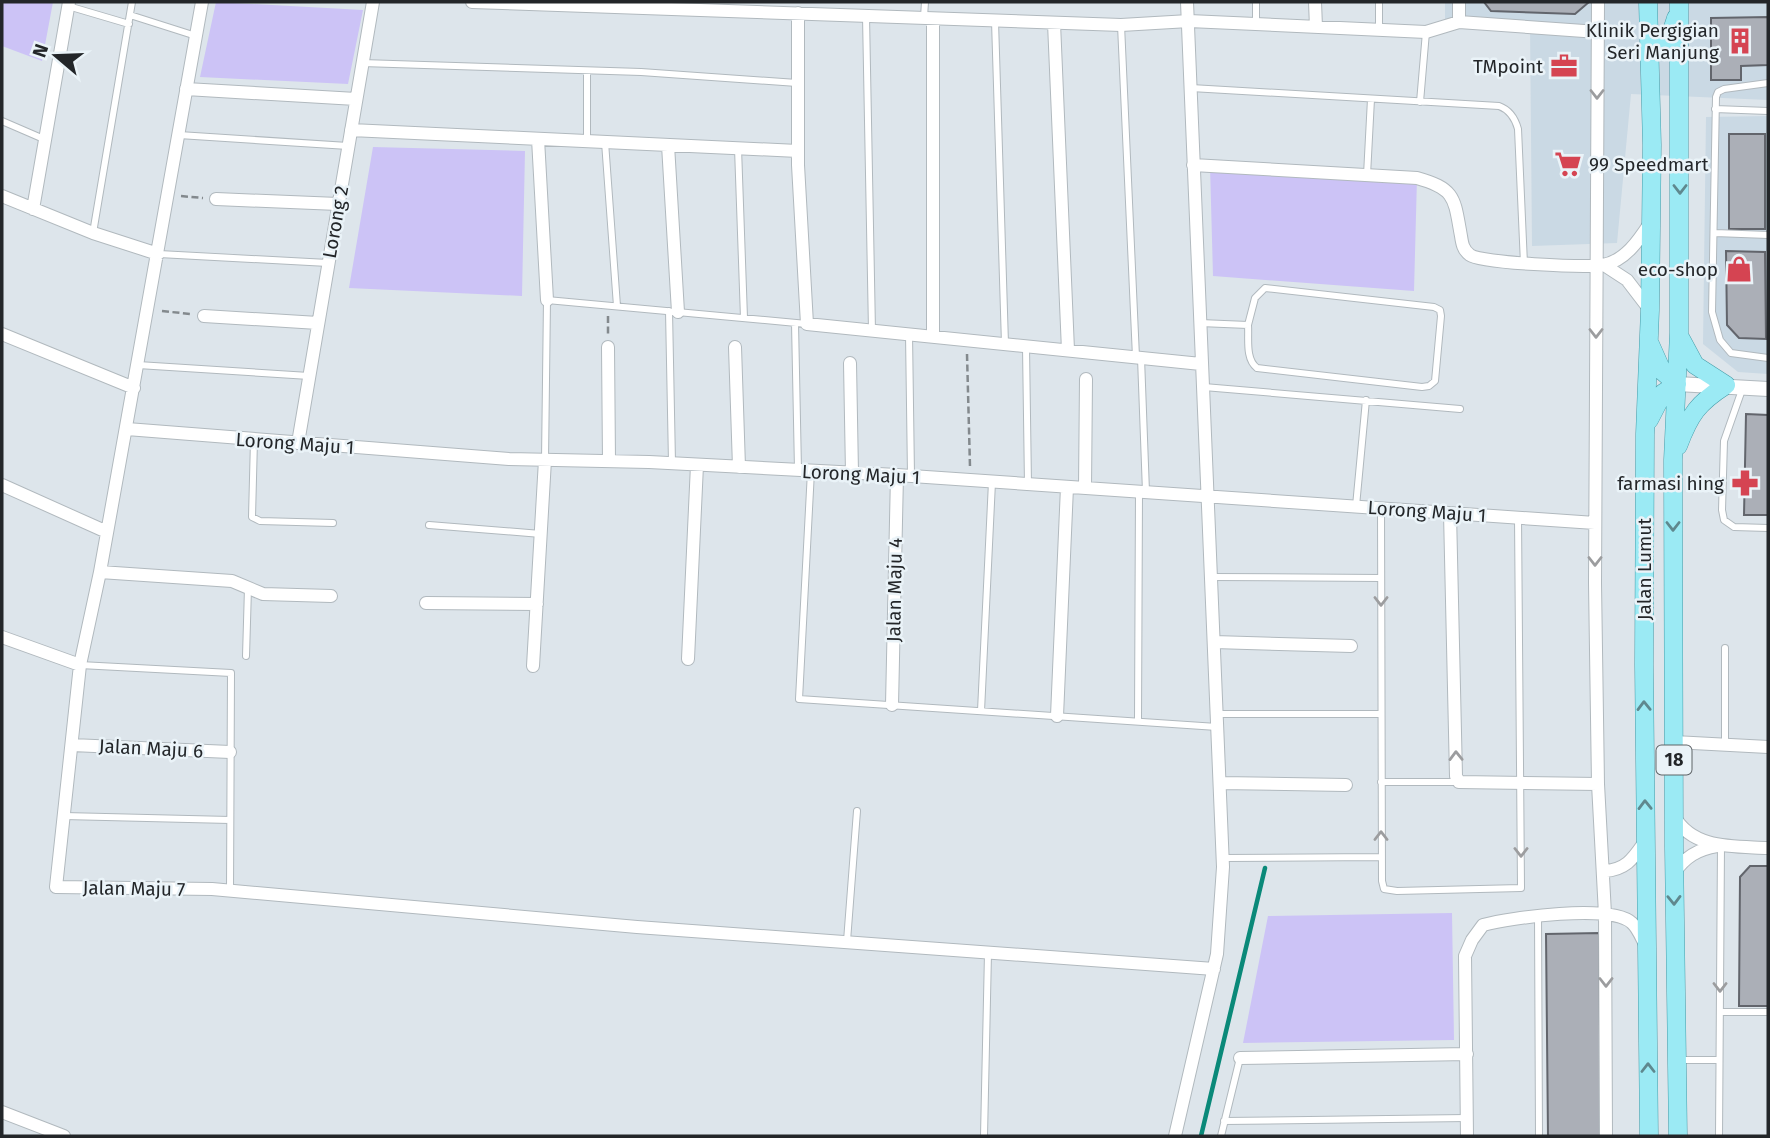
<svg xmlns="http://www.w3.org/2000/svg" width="1770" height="1138" font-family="'Fira Sans',sans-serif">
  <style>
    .built { fill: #cad9e4 }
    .green { fill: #ccc3f6 }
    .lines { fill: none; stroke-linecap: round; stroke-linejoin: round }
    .stream { stroke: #0a8979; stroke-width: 4.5 }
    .building { fill: #abafb7; stroke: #62656c; stroke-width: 2 }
    .service-casing { stroke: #b1b9be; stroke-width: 8 }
    .minor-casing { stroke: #b1b9be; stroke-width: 14 }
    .tertiary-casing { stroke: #b1b9be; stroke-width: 16 }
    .primary-casing { stroke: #469ca8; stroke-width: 19 }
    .path { stroke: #83898d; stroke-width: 2.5; stroke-dasharray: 7 3.5; stroke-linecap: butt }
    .service { stroke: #fff; stroke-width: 6 }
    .minor { stroke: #fff; stroke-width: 12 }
    .tertiary { stroke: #fff; stroke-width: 14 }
    .primary { stroke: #9beaf4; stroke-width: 18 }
    .oneway { stroke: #9c9d9f }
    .oneway2 { stroke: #5f888e }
    .labels { text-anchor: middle; stroke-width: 5; stroke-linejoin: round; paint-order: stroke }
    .shield { fill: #eaf3f8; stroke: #5f6467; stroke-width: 2 }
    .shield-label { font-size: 18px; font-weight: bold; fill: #232629 }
    .poi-label { font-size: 19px; fill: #232629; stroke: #eaf3f8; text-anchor: end }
    .street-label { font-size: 19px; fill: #232629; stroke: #eaf3f8 }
  </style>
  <rect width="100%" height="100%" fill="#dde5eb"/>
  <path class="built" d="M 1445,2 L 1768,2 L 1768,100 L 1631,94 L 1617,243 L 1532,246 L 1530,23 L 1445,21 Z
    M 1768,116 L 1768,374 L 1738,372 L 1703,344 L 1706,117 Z"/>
  <path class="green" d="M 2,2 L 53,2 L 42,61 L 2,46 Z
    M 216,2 L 363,10 L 348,84 L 200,77 Z
    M 373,147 L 525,151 L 522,296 L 349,288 Z
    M 1210,166 L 1417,178 L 1414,291 L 1213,276 Z
    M 1452,913 L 1454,1040 L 1243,1043 L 1268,916 Z"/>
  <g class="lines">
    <path class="stream" d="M 1201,1136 L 1265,868"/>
  </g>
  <path class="building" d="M 1484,2 L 1589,2 L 1575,14 L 1491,11 Z
    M 1768,17 L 1768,65 L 1741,66 L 1741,80 L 1711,80 L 1711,18 Z
    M 1729,134 L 1765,134 L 1765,229 L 1729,229 Z
    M 1726,251 L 1765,252 L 1766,339 L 1739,338 L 1727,325 Z
    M 1746,414 L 1768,415 L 1768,515 L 1744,515 Z
    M 1750,866 L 1768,866 L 1768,1006 L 1739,1006 L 1740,877 Z
    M 1599,933 L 1601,1136 L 1548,1136 L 1546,934 Z"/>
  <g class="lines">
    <g class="service-casing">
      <path id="service" d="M 1256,2 L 1256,25
        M 1379,2 L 1379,29
        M 68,6 L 129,24
        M 130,15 L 196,36
        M 866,16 L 872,331
        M 924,17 L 925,2
        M 995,21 L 1005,344
        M 1121,25 L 1136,357
        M 362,63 L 641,72 L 797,83
        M 1768,83 L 1724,89 L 1718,92 L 1716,97 L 1712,312 L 1720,340 L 1731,353 L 1768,358
        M 1191,88 L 1499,106 C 1510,110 1515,118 1518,129 L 1524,264
        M 1420,102 L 1426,32
        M 1715,109 L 1768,111
        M 2,121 L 46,140
        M 179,135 L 348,146
        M 587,141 L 587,71
        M 605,142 L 617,306
        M 738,148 L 744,318
        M 1367,175 L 1371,99
        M 93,233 L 132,2
        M 1715,233 L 1768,235
        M 159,254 L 328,263
        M 669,311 L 672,463
        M 795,323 L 798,470
        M 1200,323 L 1248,325 C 1249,338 1245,359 1257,368 L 1422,387 L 1429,386 L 1435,381 L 1441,316 L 1440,310 L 1434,307 L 1265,288 L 1255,298 L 1248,325
        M 909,334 L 911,476
        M 1026,347 L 1028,485
        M 1141,358 L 1146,492
        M 138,365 L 309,376
        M 1204,387 L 1460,409
        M 1743,387 L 1724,441 L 1722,510 L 1724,520 L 1734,527 L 1768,528
        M 254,440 L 252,517 L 260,521 L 333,523
        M 545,460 L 547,300 L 807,324
        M 811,471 L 799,699 L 1217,727
        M 1356,506 L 1366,400
        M 1381,508 L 1382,881 L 1384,889 L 1397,891 L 1521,888 L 1518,517
        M 429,525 L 541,534
        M 1211,577 L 1381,578
        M 246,656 L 248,588
        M 80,665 L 231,673 L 230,891
        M 981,711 L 992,482
        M 1217,714 L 1381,714
        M 1138,721 L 1139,492
        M 1725,745 L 1725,648
        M 1381,782 L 1459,782
        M 64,816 L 230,820
        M 1223,858 L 1381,857
        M 1538,915 L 1539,1136
        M 847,941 L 857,811
        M 1720,1012 L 1768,1012
        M 1679,1060 L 1719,1060
        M 1224,1121 L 1467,1118
        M 984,1136 L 988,953
        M 1221,1136 L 1240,1058
        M 1719,1136 L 1721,845"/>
    </g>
    <g class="minor-casing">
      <path id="minor" d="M 202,2 L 100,572 L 232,581 L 263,594 L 331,596
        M 472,2 L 1121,25 L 1189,21 L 1426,32 L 1459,22 L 1598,32
        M 1315,2 L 1316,27
        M 1459,2 L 1459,22
        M 1598,2 L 1595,583 L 1598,784 L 1605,914 L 1606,1136
        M 798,13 L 798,165 L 807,324 L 1201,364
        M 933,19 L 933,337
        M 1054,23 L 1068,350
        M 186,89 L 356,99
        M 351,130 L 798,151
        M 538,139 L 547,300
        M 668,145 L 678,312
        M 1193,165 L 1417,178 C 1456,189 1454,198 1461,236 C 1462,243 1463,250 1470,255 C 1480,263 1587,268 1603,265 C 1625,261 1639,240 1650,223
        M 2,196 L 93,233 L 158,254
        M 216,199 L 338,204
        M 33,209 L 69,2
        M 1604,265 L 1627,280 L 1650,310
        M 204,316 L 318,323
        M 2,334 L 134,388
        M 608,347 L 609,461
        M 735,347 L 739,467
        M 850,363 L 852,473
        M 127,429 L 509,459 L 649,462 L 897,475 L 1595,523
        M 298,443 L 373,2
        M 2,485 L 107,532
        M 1085,488 L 1086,379
        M 1450,513 L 1456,776 L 1459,782 L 1598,784
        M 426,603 L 537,604
        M 2,637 L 80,665 L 56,887 L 212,889 L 637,927 L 1214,969
        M 1214,642 L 1351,646
        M 688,659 L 697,465
        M 80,665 L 100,572
        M 533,666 L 545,460
        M 892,705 L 897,475
        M 1057,716 L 1067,487
        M 1674,742 L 1768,747
        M 72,745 L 230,752
        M 1220,783 L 1346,785
        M 1674,816 C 1693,850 1734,846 1768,848
        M 1604,871 C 1627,870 1634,857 1646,840
        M 1674,873 C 1685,857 1698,849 1717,846
        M 1240,1058 L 1467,1054
        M 2,1112 L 64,1136
        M 1175,1136 L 1217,954 L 1223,867 L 1187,2
        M 1467,1136 L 1465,956 L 1472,940 L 1483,925 C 1510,918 1611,903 1632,923 C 1638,928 1642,939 1646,946"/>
    </g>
    <g class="tertiary-casing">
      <path id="tertiary" d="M 1677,384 L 1768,389"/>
    </g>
    <g class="primary-casing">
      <path id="primary" d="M 1648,2 L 1652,145 L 1650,310 L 1645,434 L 1644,665 L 1649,1136
        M 1649,49 C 1668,48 1671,34 1676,18
        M 1650,344 L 1662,371 L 1677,384
        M 1649,420 L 1663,393 L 1677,384
        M 1678,446 C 1690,414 1698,403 1726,385 L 1695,365 L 1681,339
        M 1678,1136 L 1674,848 L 1673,460 L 1679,333 L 1679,2"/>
    </g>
    <path class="path" d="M 181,196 L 203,198
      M 162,311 L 190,314
      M 608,316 L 608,334
      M 967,354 L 970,467"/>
    <use href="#service" class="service"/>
    <use href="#minor" class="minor"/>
    <use href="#tertiary" class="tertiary"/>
    <use href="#primary" class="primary"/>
  </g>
  <defs><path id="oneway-chevron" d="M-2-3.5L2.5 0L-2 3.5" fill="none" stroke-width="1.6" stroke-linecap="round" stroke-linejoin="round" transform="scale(1.75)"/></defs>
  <g class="oneway">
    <use href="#oneway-chevron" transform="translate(1597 94) rotate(90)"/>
    <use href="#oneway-chevron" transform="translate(1596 333) rotate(90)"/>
    <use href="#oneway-chevron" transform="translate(1595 561) rotate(90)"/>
    <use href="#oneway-chevron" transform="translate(1381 601) rotate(90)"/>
    <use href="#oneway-chevron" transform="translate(1456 756) rotate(-91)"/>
    <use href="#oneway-chevron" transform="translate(1381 836) rotate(-90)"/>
    <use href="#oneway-chevron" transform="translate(1521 852) rotate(90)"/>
    <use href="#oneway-chevron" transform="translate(1606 982) rotate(90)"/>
    <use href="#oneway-chevron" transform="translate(1720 987) rotate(90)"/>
  </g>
  <g class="oneway2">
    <use href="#oneway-chevron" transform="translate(1680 189) rotate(90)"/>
    <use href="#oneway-chevron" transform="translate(1673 526) rotate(90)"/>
    <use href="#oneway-chevron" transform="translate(1644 706) rotate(-91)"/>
    <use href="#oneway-chevron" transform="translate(1645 805) rotate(-91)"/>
    <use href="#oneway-chevron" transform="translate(1674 900) rotate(89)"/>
    <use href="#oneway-chevron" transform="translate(1648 1068) rotate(-90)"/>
  </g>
  <defs>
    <g id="building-bare" transform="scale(2.1)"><path d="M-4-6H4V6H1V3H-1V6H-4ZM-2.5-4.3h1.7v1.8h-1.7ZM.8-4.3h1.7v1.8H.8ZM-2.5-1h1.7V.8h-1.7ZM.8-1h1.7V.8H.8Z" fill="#d54452" stroke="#eaf3f8" stroke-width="2.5" paint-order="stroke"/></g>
    <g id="office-bare" transform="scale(2.1)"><path d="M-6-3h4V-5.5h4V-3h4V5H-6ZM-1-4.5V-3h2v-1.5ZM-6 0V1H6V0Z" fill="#d54452" stroke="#eaf3f8" stroke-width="2.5" paint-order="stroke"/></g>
    <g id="supermarket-bare" transform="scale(2.1)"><path d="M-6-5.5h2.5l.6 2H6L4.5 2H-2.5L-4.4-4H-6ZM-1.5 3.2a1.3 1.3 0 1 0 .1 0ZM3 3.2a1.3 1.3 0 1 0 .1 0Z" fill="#d54452" stroke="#eaf3f8" stroke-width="2.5" paint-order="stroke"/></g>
    <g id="shop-bare" transform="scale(2.1)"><path d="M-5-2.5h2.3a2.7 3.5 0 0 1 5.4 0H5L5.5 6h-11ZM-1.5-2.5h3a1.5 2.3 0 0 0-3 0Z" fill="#d54452" stroke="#eaf3f8" stroke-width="2.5" paint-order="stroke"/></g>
    <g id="pharmacy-bare" transform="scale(2.1)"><path d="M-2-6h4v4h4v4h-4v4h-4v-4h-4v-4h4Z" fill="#d54452" stroke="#eaf3f8" stroke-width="2.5" paint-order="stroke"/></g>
  </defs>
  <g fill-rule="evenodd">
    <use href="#building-bare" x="1740" y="41"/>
    <use href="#office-bare" x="1564" y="66"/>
    <use href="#supermarket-bare" x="1568" y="164"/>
    <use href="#shop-bare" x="1739" y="269"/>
    <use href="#pharmacy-bare" x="1745" y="483"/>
  </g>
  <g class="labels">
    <rect class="shield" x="1656.5" y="745.5" width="35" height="29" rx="5"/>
    <g class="shield-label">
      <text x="1674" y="766">18</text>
    </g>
    <g class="poi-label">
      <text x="1719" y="37">Klinik Pergigian<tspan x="1719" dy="22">Seri Manjung</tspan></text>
      <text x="1543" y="73">TMpoint</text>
      <text x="1589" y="171" text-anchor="start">99 Speedmart</text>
      <text x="1718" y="276">eco-shop</text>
      <text x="1724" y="490">farmasi hing</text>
    </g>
    <g class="street-label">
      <text transform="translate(335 222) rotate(-80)" y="7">Lorong 2</text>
      <text transform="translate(295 443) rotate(4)" y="7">Lorong Maju 1</text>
      <text transform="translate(861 474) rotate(3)" y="7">Lorong Maju 1</text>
      <text transform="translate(1427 511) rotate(4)" y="7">Lorong Maju 1</text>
      <text transform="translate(1644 569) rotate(-90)" y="7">Jalan Lumut</text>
      <text transform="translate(894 590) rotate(-89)" y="7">Jalan Maju 4</text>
      <text transform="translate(151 748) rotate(3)" y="7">Jalan Maju 6</text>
      <text transform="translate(134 888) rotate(1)" y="7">Jalan Maju 7</text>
    </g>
  </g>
  <rect width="1770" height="1138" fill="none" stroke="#232629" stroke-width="7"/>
  <g transform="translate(56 56) rotate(289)" stroke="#eaf3f8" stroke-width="5" paint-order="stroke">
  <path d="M0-5L12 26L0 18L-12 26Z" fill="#232629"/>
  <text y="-10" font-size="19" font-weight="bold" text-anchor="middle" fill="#232629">N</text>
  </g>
</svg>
